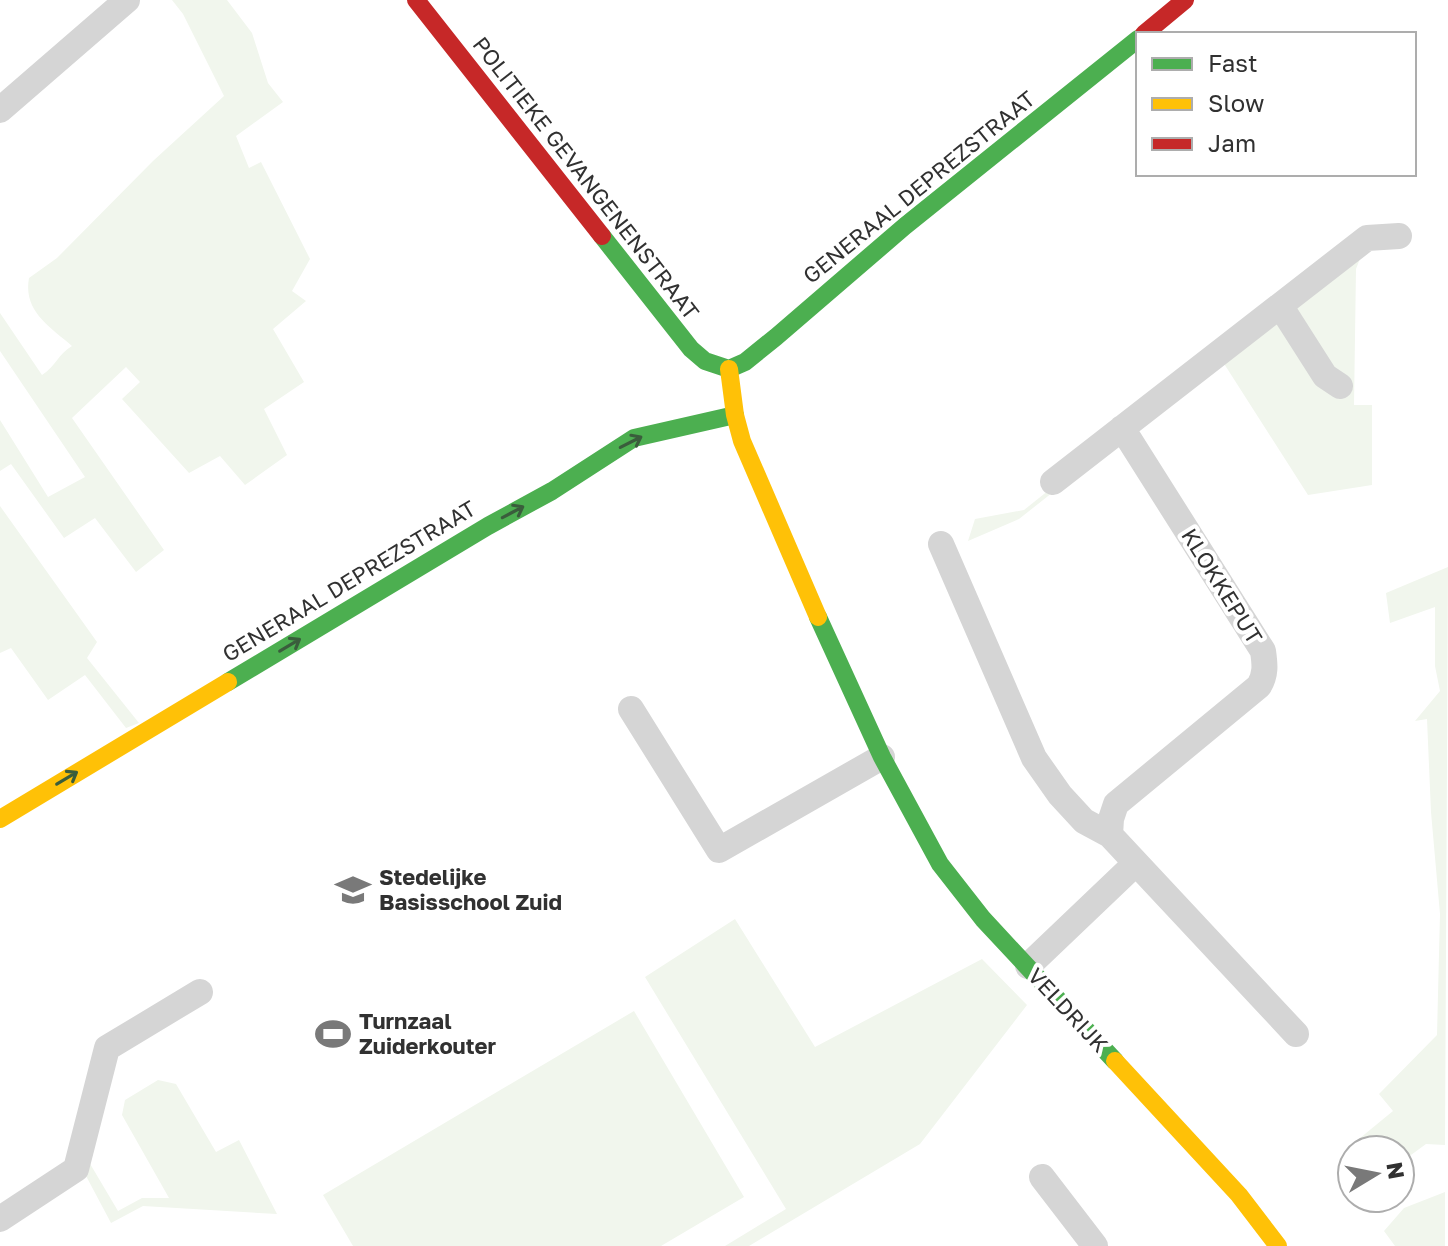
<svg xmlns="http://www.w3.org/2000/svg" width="1448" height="1246" font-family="'Golos Text',sans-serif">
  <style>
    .green { fill: #f1f6ed }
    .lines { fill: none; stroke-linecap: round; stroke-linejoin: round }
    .street { stroke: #d5d5d5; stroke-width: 26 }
    .fast { stroke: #4caf50; stroke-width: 18 }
    .slow { stroke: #ffc107; stroke-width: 18 }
    .jam { stroke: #c62828; stroke-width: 18 }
    .oneway { stroke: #3a5d3c }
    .labels { text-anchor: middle; stroke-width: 8; stroke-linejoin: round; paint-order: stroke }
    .street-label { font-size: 22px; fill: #313131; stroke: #fff }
    .poi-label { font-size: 22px; font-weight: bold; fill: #313131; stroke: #fff; text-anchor: start }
  </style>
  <rect width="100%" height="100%" fill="#fff"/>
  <path class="green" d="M 172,0 L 227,0 L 252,33 L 268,83 L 283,102 L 236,136 L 249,168 L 261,162 L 310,259 L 292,291 L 306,301 L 273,329 L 304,382 L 264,409 L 287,455 L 245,485 L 220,456 L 189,473 L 122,399 L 140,382 L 126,367 L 72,418 L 164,550 L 136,572 L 95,518 L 64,538 L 11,464 L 0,471 L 0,420 L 48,497 L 85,477 L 0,351 L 0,313 L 42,375 C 56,366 58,354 72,346 C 49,326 23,311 29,278 L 57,258 L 153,161 L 224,96 L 183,14 Z
    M 1361,256 L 1356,269 L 1354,405 L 1372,405 L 1372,485 L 1308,495 L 1214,348 Z
    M 1054,486 L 1057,489 L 1019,519 L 968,541 L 975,519 L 1024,510 Z
    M 0,506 L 97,642 L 87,658 L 139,723 L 126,728 L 85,675 L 48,700 L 11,648 L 0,653 Z
    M 1448,567 L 1445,1145 L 1426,1144 L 1400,1163 L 1400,1150 L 1360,1150 L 1354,1143 L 1393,1111 L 1379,1094 L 1437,1035 L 1440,914 L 1431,812 L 1427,719 L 1415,721 L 1440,691 L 1435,666 L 1435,607 L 1390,623 L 1386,593 Z
    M 735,919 L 815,1047 L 982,959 L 1027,1005 L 920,1144 L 749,1246 L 725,1246 L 786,1209 L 645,977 Z
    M 634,1011 L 744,1197 L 661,1246 L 353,1246 L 323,1195 Z
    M 158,1080 L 176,1084 L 216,1152 L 239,1140 L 277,1214 L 143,1206 L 111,1223 L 85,1174 L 89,1162 L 118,1211 L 142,1198 L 169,1198 L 122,1115 L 125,1100 Z
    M 1445,1192 L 1445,1246 L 1395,1246 L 1384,1231 L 1404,1208 Z"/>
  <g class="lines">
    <path class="street" d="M 0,110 L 127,0
      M 1281,307 L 1325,376 L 1340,386
      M 1053,482 L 1367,238 L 1399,236
      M 941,544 L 1034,758 L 1060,795 L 1084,821 L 1110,835 L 1296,1034
      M 631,709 L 719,850 L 882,757
      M 1110,835 L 1111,819 L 1116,804 L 1259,686 C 1266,674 1265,665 1263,651 L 1122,428
      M 1028,966 L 1136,863
      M 1042,1177 L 1095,1246
      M 0,1219 L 76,1169 L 107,1048 L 200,992"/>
    <path class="fast" d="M 602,236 L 691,349 L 705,361 L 729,369
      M 729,369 L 745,362 L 776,337 L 905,226 L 1138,39
      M 818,617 L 882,757 L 940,864 L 983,919 L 1115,1061
      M 228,682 L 488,526 L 552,491 L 634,438 L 735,415"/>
    <path class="slow" d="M 729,369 L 735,415 L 742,441 L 818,617
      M 0,819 L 228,682
      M 1115,1061 L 1239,1195 L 1278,1246"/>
    <path class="jam" d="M 416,0 L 602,236
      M 1144,34 L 1185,0"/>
  </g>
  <defs><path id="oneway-shaft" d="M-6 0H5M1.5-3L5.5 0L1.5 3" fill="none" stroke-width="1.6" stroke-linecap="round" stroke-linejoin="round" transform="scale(2)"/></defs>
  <g class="oneway">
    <use href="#oneway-shaft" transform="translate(631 442) rotate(-27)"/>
    <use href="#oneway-shaft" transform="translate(513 512) rotate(-28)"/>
    <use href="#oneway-shaft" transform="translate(290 645) rotate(-31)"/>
    <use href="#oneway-shaft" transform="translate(67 778) rotate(-31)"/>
  </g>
  <defs>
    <g id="school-bare" transform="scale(2.76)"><path d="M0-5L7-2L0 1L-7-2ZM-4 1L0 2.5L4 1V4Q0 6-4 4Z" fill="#797979" stroke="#fff" stroke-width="2.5" paint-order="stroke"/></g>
    <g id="stadium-bare" transform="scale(2.76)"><path d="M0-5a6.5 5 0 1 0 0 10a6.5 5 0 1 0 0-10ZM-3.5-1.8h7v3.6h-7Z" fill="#797979" stroke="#fff" stroke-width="2.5" paint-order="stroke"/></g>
  </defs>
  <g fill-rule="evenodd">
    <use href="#school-bare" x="353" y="890"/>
    <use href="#stadium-bare" x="333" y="1034"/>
  </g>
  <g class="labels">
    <g class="street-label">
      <text transform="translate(586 178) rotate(52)" y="8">POLITIEKE GEVANGENENSTRAAT</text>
      <text transform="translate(919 187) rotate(-39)" y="8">GENERAAL DEPREZSTRAAT</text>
      <text transform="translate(349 581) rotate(-31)" y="8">GENERAAL DEPREZSTRAAT</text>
      <text transform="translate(1222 586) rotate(58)" y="8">KLOKKEPUT</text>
      <text transform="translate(1068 1010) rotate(47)" y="8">VELDRIJK</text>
    </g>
    <g class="poi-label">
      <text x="379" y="885">Stedelijke<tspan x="379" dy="25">Basisschool Zuid</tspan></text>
      <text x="359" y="1029">Turnzaal<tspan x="359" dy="25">Zuiderkouter</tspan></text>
    </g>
  </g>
  <rect x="1136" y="32" width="280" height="144" fill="#ffffff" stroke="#adadad" stroke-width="2"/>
  <rect x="1152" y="58" width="40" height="12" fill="#4caf50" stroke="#adadad" stroke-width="2"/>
  <text x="1208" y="72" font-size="24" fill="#313131">Fast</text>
  <rect x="1152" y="98" width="40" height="12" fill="#ffc107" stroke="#adadad" stroke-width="2"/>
  <text x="1208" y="112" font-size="24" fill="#313131">Slow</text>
  <rect x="1152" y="138" width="40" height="12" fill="#c62828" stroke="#adadad" stroke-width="2"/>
  <text x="1208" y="152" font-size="24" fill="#313131">Jam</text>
  <g transform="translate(1376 1174) rotate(80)"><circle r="38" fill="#ffffff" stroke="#adadad" stroke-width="2"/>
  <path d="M0-6L14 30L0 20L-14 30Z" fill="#797979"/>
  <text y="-12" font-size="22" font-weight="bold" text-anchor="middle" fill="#313131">N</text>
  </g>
</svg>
